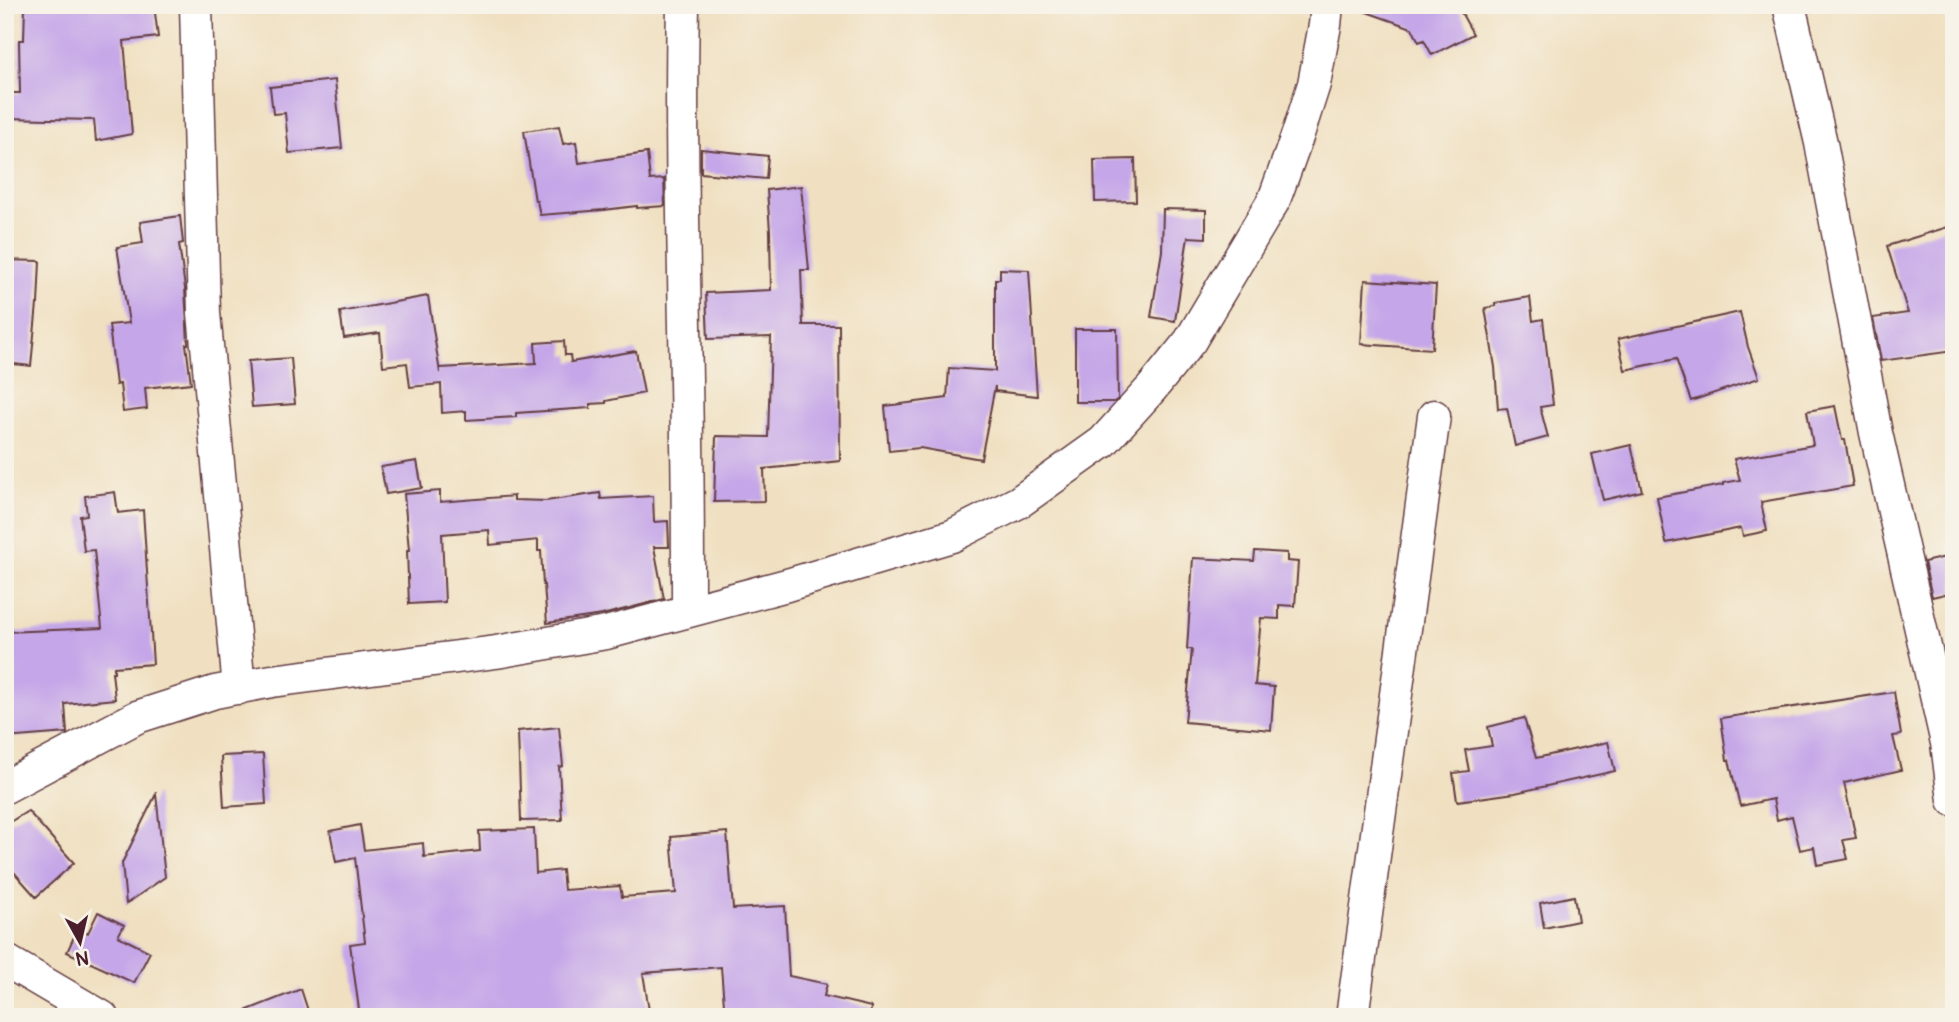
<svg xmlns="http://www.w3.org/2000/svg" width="1959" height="1022" font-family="Pangolin,sans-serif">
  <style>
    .building { fill: #c5a6e8 }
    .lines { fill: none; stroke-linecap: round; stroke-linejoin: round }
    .street-casing { stroke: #633c42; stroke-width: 35 }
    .street { stroke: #fff; stroke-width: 32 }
  </style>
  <rect width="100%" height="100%" fill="#f7f3e8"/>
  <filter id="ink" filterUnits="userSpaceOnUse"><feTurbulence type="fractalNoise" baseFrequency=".0143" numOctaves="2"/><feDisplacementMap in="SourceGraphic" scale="14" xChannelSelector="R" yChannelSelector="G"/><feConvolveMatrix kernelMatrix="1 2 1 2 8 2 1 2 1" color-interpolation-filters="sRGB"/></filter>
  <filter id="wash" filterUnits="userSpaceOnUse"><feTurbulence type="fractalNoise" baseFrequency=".00686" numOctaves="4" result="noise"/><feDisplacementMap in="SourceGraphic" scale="28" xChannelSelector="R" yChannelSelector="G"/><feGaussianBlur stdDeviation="1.57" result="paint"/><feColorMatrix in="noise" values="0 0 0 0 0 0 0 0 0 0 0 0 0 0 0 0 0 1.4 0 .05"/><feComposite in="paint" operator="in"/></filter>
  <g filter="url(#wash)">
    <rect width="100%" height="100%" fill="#f0e0c1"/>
    <g id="blocks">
      <path class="building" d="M 25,5 L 154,5 L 158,37 L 124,41 L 132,134 L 96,141 L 94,120 L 5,118 L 5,93 L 20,93 L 19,40 L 24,40 Z
        M 1359,5 L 1457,5 L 1473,34 L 1432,55 L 1424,40 L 1419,42 L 1412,28 L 1358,9 Z
        M 335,80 L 342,148 L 289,153 L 285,113 L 273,114 L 270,87 Z
        M 559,126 L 563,144 L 576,142 L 579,163 L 647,153 L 650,180 L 664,179 L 665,206 L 637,208 L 637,206 L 604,210 L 540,215 L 537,201 L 535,201 L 524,131 Z
        M 701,149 L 768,156 L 766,179 L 701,173 Z
        M 1135,159 L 1136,201 L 1095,202 L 1094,160 Z
        M 801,186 L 809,270 L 801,270 L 803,325 L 839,325 L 840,461 L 764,469 L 765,501 L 714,502 L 716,436 L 768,437 L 771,337 L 708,339 L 706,293 L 771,290 L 770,231 L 767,190 Z
        M 1163,209 L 1206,210 L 1206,238 L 1188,237 L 1175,321 L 1151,317 L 1162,251 Z
        M 180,216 L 183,243 L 179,244 L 185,288 L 188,344 L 186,344 L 191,383 L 145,388 L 147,409 L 123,412 L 120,384 L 116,385 L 109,325 L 129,323 L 117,247 L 143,243 L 140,222 Z
        M 1954,225 L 1954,351 L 1881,361 L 1873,318 L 1908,313 L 1887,246 Z
        M 5,260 L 40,261 L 38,304 L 37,304 L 31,366 L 5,363 Z
        M 1000,269 L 1029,270 L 1037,396 L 995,391 L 995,386 L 981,459 L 920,448 L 889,451 L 885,406 L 947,398 L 949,368 L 995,371 L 995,279 L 1000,279 Z
        M 1365,280 L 1436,285 L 1432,349 L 1361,344 Z
        M 428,296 L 440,373 L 440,368 L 536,363 L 535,343 L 564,341 L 565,355 L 570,355 L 571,362 L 636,351 L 644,393 L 606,401 L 606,403 L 590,404 L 590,408 L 516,413 L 516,417 L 466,420 L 466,411 L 442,413 L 441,384 L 410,387 L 407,363 L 383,366 L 380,333 L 344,338 L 340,312 Z
        M 1530,297 L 1533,321 L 1543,319 L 1553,405 L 1540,407 L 1548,437 L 1515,446 L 1507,408 L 1498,409 L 1495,367 L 1485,308 L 1496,306 L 1495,303 Z
        M 1740,312 L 1748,347 L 1759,378 L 1691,401 L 1676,359 L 1625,370 L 1618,339 Z
        M 1075,329 L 1117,329 L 1118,399 L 1114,402 L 1075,402 Z
        M 291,358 L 295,404 L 252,407 L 248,361 Z
        M 1835,406 L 1842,440 L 1845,440 L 1853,486 L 1761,502 L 1767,531 L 1743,536 L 1741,528 L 1666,543 L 1657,497 L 1723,485 L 1723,483 L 1740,480 L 1734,459 L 1813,445 L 1807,411 Z
        M 1631,445 L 1642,491 L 1603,500 L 1592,454 Z
        M 417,461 L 422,488 L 386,494 L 381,467 Z
        M 440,491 L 440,502 L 514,496 L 514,500 L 546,501 L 600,493 L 601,499 L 653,496 L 654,522 L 668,521 L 669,547 L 654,547 L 664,599 L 602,615 L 547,623 L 544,585 L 543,585 L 541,551 L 538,551 L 538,540 L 490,545 L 489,530 L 442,534 L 445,602 L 409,604 L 407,550 L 409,550 L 404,494 Z
        M 115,492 L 118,513 L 143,510 L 153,664 L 114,667 L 114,672 L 112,672 L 115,699 L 65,704 L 67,733 L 5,738 L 5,632 L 102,628 L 94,550 L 84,551 L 80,516 L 87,515 L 85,496 Z
        M 1255,551 L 1287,553 L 1287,561 L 1298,562 L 1295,606 L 1279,605 L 1279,619 L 1261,618 L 1255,685 L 1274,687 L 1271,730 L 1185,722 L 1192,649 L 1187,649 L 1193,558 L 1254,561 Z
        M 1954,555 L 1954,592 L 1932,597 L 1924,562 Z
        M 1894,692 L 1901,735 L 1893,736 L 1901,770 L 1844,783 L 1856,838 L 1843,840 L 1848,859 L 1817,865 L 1814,847 L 1800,850 L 1792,816 L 1777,820 L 1773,799 L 1740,806 L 1729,760 L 1727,760 L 1721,718 Z
        M 1524,718 L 1536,758 L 1608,742 L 1615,771 L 1515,793 L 1457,801 L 1453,773 L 1469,771 L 1465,750 L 1492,746 L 1488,727 Z
        M 559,727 L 563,766 L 559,767 L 562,820 L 521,821 L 518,731 Z
        M 263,754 L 266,804 L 224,807 L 221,756 Z
        M 156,794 L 165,877 L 126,904 L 122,863 Z
        M 28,811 L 74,863 L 36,897 L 5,862 L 5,825 Z
        M 360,825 L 364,850 L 423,843 L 424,857 L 480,851 L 479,831 L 534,829 L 536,873 L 562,870 L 564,890 L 620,886 L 622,897 L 676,893 L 671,837 L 727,832 L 733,909 L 785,906 L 789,976 L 827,984 L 824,996 L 871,1007 L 870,1017 L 725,1017 L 721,967 L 643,973 L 650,1017 L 360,1017 L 350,944 L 365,942 L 355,858 L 336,862 L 330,831 Z
        M 1574,896 L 1578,921 L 1544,928 L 1540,903 Z
        M 98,912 L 124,925 L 118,936 L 150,952 L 134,983 L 67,952 L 78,928 L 88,933 Z
        M 301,989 L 310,1017 L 235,1017 L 235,1015 Z"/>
    </g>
  </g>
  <g filter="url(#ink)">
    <use href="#blocks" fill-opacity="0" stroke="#633c42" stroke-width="2"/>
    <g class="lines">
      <g class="street-casing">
        <path id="street" d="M 196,5 L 204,313 L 239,688
          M 683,5 C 680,151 685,296 687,441 C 688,498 688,554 688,611
          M 1789,5 L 1821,143 L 1876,433 L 1947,743 L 1954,800
          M 5,787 L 137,717 L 215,692 L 272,681 L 496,652 L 606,633 L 787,585 L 952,536 L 1019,502 L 1103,442 L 1152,388 L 1190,341 L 1274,200 L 1298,134 L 1314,84 L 1325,25 L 1327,5
          M 5,960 L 102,1017
          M 1352,1017 L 1434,416"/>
      </g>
      <use href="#street" class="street"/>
    </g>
  </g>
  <rect width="1959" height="1022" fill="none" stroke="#f7f3e8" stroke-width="28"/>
  <g transform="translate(80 942) rotate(172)" stroke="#f7f3e8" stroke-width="5" paint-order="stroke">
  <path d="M0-5L12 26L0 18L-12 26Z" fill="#4a1f2b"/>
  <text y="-10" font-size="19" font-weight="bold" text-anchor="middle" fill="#4a1f2b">N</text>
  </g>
</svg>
